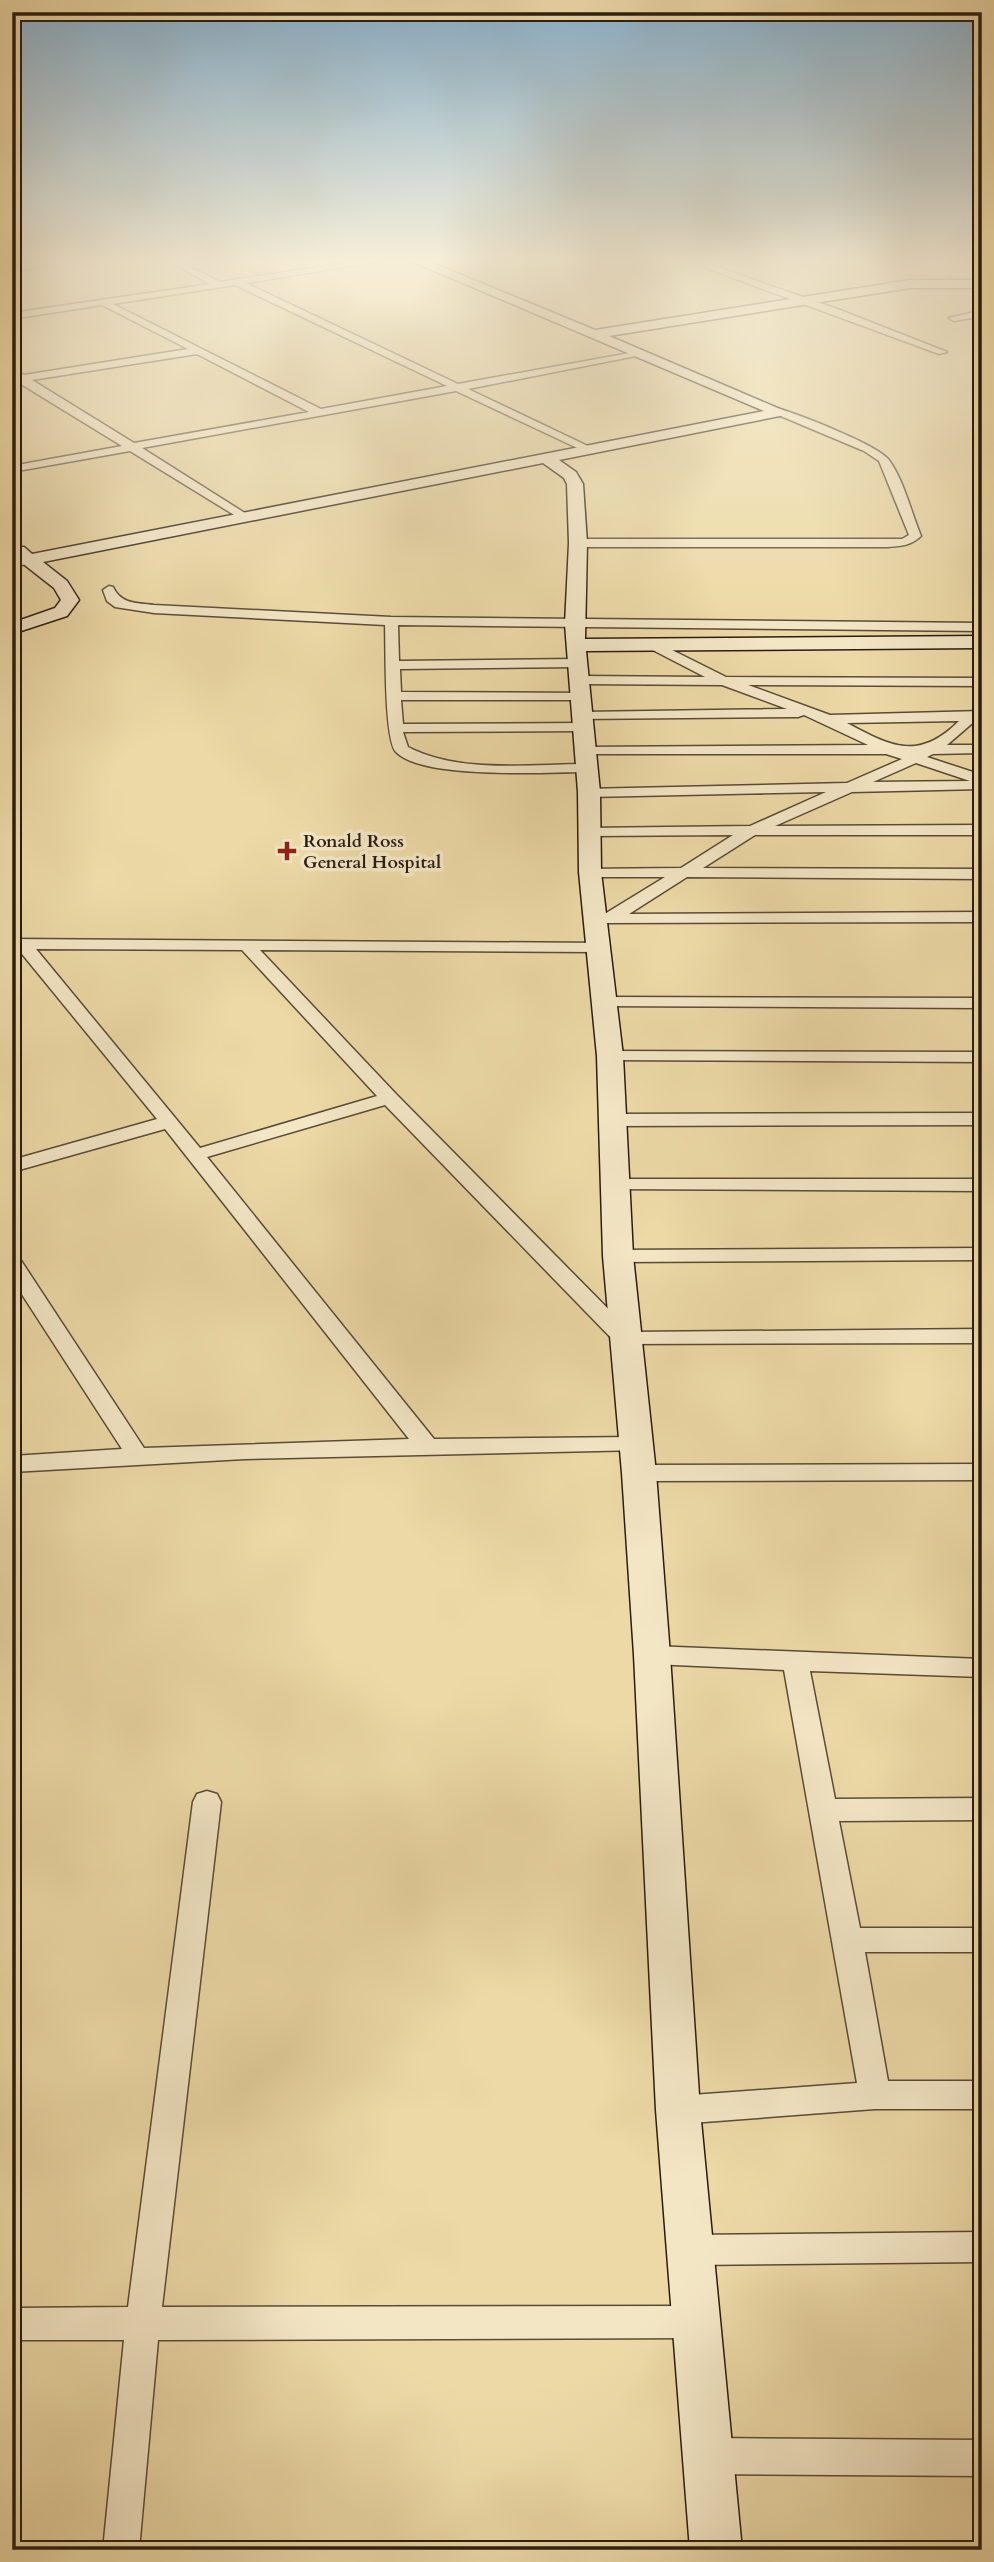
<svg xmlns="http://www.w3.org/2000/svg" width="994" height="2562" font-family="Cardo,serif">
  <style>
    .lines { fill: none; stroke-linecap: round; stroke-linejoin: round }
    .street-casing { stroke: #5a4b37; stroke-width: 3 }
    .secondary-casing { stroke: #2a1c12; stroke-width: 3 }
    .street { fill: #f3e6c5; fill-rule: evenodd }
    .secondary { fill: #f3e6c5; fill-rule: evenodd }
    .poi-dot { fill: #8f2418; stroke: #f3e6c5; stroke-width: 2.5 }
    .labels { text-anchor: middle; stroke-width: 7; stroke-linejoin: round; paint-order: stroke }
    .far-poi-label { font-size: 18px; font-weight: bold; fill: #2a1c12; stroke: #f3e6c5; text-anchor: start }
  </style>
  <rect width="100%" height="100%" fill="#ecd9a6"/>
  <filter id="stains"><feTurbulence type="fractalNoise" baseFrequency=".00286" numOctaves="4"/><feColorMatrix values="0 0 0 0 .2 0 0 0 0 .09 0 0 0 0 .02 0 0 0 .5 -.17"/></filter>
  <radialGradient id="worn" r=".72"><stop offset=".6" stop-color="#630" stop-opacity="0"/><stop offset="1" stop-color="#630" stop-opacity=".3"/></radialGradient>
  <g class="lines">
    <g class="street-casing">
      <path id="street" d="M 45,261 L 68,261 L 12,272 L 12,266 Z
        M 168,261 L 179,261 L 220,282 L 359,261 L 382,261 L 246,283 L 458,384 L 641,351 L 646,354 L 468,389 L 592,448 L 593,450 L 588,453 L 456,391 L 142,448 L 248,515 L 250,517 L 244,521 L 130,451 L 12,472 L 12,466 L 122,446 L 16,381 L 12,376 L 12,369 L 24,375 L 188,349 L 102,305 L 12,319 L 12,313 L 210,284 ZM 235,285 L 447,386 L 321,409 L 113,304 ZM 197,354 L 309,412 L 134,443 L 32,380 Z
        M 687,261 L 700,261 L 840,310 L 947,352 L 939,354 Z
        M 982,310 L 982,316 L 954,321 L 949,318 Z
        M 780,409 C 800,415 878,445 889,460 C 904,481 911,512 921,536 C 911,546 900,546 887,547 L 578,547 L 572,543 L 578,539 L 902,539 L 909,535 L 879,461 L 864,451 L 776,414 L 775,412 Z
        M 28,556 L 32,557 L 32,563 L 12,567 L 12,559 Z
        M 109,586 L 113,587 C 121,604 136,603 154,605 L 391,617 L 982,623 L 982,631 L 398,625 L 399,661 L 578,659 L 585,663 L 578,667 L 400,669 L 401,692 L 585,693 L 587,696 L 580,700 L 401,700 L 403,724 L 583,723 L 590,727 L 583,731 L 403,732 L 408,747 C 461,774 529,764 587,764 L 594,768 L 587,772 C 548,772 423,780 396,752 C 384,739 386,647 385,625 L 154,613 L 115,607 L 107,601 L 103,590 Z
        M 650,639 L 726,677 L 982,678 L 982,686 L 748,685 L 830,715 L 982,711 L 982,719 L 976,720 L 947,745 L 982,745 L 982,753 L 933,754 L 927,757 L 982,775 L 982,789 L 852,792 L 775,826 L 982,825 L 982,835 L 755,835 L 703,868 L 982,869 L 982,879 L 687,877 L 629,914 L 982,912 L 982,922 L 603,923 L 601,919 L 603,915 L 665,877 L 590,877 L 584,875 L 582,872 L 584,869 L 681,868 L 733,835 L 591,836 L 586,834 L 583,831 L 586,828 L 750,826 L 826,792 L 589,797 L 581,792 L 584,789 L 847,783 L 902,759 L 886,754 L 580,754 L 578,751 L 585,747 L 868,745 L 804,715 L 798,717 L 578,719 L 578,713 L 583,712 L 787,709 L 722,685 L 580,684 L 573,680 L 580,676 L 705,677 L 645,646 L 645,640 ZM 959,721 C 918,762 890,746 847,723 ZM 916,763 L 970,781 L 873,782 Z
        M 12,939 L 602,943 L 604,947 L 596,952 L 260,950 L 396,1094 L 631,1332 L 982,1329 L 982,1343 L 617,1344 L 385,1105 L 207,1157 L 434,1439 L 634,1437 L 642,1440 L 645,1445 L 642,1450 L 245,1459 L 12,1472 L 12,1456 L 122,1449 L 12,1279 L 12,1256 L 19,1258 L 22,1262 L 144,1448 L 409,1439 L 165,1129 L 12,1172 L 12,1160 L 157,1119 L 18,949 L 12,949 ZM 36,949 L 242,950 L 377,1096 L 200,1148 Z
        M 605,997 L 982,998 L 982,1008 L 599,1006 L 596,1002 L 599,998 Z
        M 610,1051 L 982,1052 L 982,1062 L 604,1060 L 601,1056 L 604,1052 Z
        M 982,1113 L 982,1125 L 611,1126 L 601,1120 L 611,1114 Z
        M 617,1179 L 982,1179 L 982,1191 L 610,1189 L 607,1185 L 610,1181 Z
        M 982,1248 L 982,1260 L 618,1262 L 611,1260 L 608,1256 L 611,1252 L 618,1250 Z
        M 982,1464 L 982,1480 L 639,1481 L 631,1479 L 627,1473 L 631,1467 L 639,1465 Z
        M 652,1646 L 982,1659 L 982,1677 L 810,1671 L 835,1799 L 982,1798 L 982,1820 L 839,1821 L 860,1928 L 982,1928 L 982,1952 L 865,1952 L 888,2081 L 982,2081 L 982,2109 L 875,2109 L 678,2124 L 667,2120 L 662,2110 L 667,2100 L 678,2096 L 857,2083 L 784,1670 L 652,1664 L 643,1662 L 639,1655 L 643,1648 Z
        M 207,1791 L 217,1794 L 221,1802 L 162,2307 L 697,2306 L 709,2311 L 714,2322 L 709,2333 L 697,2338 L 158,2340 L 139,2550 L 103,2550 L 124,2340 L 12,2340 L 12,2308 L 128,2307 L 193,1802 L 197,1794 Z
        M 982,2232 L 982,2262 L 690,2265 L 678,2261 L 674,2250 L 678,2239 L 690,2235 Z
        M 708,2438 L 982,2440 L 982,2476 L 708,2474 L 696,2468 L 690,2456 L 696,2444 Z"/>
    </g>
    <g class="secondary-casing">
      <path id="secondary" d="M 411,261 L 428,261 L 595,330 L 910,280 L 982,280 L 982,288 L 910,288 L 609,336 L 787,412 L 780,416 L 559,460 L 576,472 L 583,484 L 587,543 L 585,639 L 982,636 L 982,648 L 586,651 L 600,792 L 601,872 L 623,1056 L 633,1256 L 656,1473 L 670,1655 L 700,2110 L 742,2550 L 690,2550 L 656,2110 L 634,1655 L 622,1473 L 603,1256 L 597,1056 L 579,872 L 578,792 L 565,624 L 569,543 L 567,484 L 564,478 L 543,463 L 43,562 L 67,581 L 79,600 L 67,616 L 12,634 L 12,623 L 55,608 L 61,600 L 54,588 L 12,555 L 12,547 L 24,547 L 32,554 L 764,411 Z"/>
    </g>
    <use href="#street" class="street"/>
    <use href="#secondary" class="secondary"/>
  </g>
  <linearGradient id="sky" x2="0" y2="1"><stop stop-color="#8ab5d3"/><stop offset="0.42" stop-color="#f6eed7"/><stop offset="1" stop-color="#f6eed7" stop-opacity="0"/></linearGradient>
  <rect width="994" height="620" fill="url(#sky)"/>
  <path class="poi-dot" d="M283.5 840.5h7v7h7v7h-7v7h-7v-7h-7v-7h7z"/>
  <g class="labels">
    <g class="far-poi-label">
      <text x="303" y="847">Ronald Ross<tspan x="303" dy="21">General Hospital</tspan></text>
    </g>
  </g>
  <rect width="994" height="2562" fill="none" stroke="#ecd9a6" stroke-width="42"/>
  <rect x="14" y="14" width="966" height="2534" fill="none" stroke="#2a1c12" stroke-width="3.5"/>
  <rect x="21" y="21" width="952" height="2520" fill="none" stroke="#2a1c12" stroke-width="2"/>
  <rect width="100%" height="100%" filter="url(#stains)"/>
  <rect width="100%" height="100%" fill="url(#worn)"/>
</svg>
